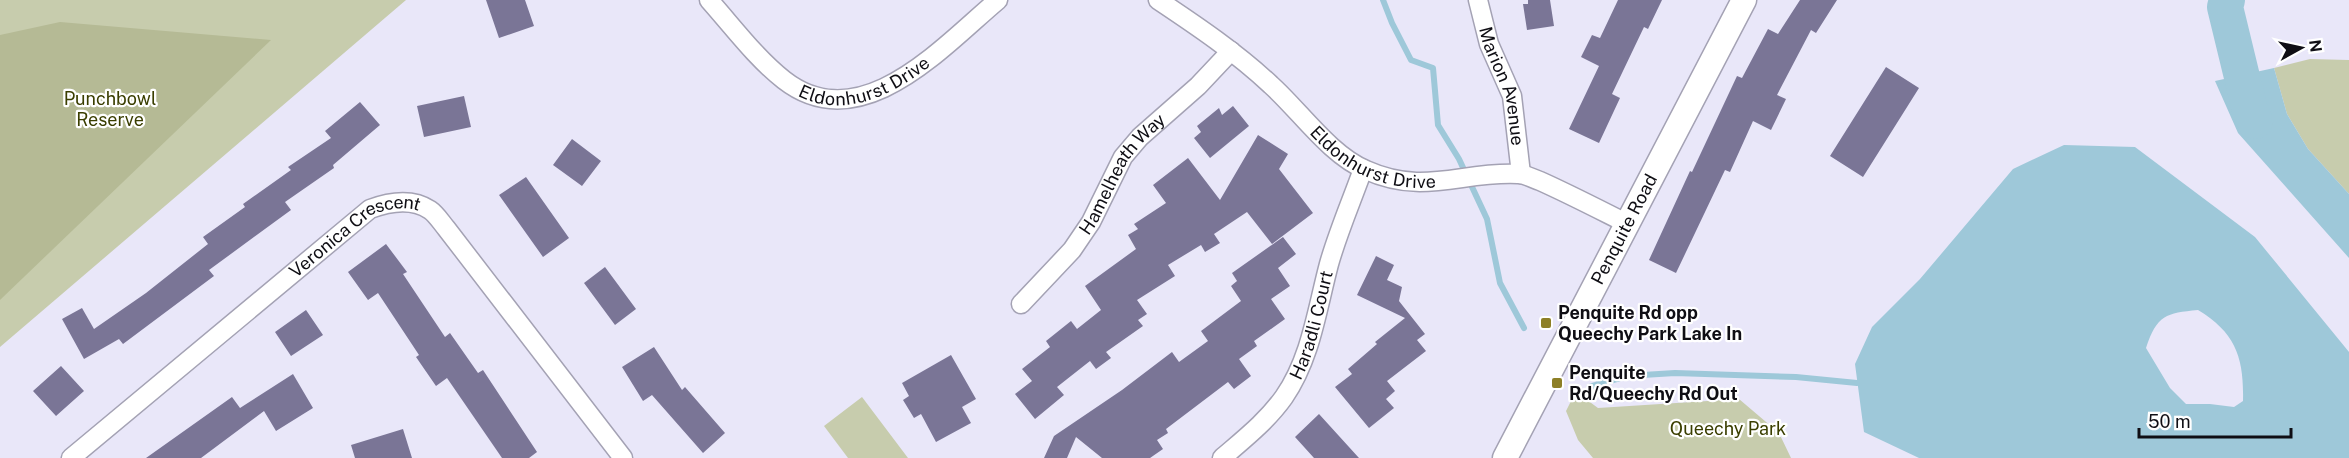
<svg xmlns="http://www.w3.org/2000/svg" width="2349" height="458" font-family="'Public Sans',sans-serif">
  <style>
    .green { fill: #c7ccad }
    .forest { fill: #b5ba95 }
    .water { fill: #9ec8d9; fill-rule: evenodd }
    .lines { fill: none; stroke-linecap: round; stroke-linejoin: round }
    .stream { stroke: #9ec8d9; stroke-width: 6 }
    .river { stroke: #9ec8d9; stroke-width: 36 }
    .building { fill: #7a7596 }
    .street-casing { stroke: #a4a2b4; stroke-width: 21 }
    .secondary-casing { stroke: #a4a2b4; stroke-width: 27 }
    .street { stroke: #fff; stroke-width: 18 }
    .secondary { stroke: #fff; stroke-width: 24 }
    .poi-dot { fill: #8d7f26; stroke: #fff; stroke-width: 2 }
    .labels { text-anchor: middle; stroke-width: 4.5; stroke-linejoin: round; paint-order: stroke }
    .street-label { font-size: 18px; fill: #0f0e14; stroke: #fff }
    .park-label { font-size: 18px; fill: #3a3e00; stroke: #fff }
    .poi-label { font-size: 18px; font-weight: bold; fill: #0f0e14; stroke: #fff; text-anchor: start }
  </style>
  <rect width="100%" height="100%" fill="#e9e7f9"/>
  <path class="green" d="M 0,0 L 406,0 L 0,347 Z
    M 2310,59 L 2349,60 L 2349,194 L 2308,149 L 2287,114 L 2274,68 Z
    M 862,397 L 908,458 L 848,458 L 824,426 Z
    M 1583,397 L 1598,408 L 1739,399 L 1779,433 L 1791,458 L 1593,458 L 1578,440 L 1566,411 L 1572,399 Z"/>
  <path class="forest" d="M 60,22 L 271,40 L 0,300 L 0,35 Z"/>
  <path class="water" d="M 2274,68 L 2287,114 L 2308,149 L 2349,194 L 2349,258 L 2238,133 L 2215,81 Z
    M 2064,145 L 2135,147 L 2255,237 L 2349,352 L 2349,458 L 1919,458 L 1864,432 L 1855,364 L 1872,327 L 1920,279 L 2013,169 ZM 2198,310 C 2236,333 2244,358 2243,401 L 2234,407 L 2210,404 L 2186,404 L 2170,388 L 2146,348 C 2157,315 2166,313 2198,310 Z"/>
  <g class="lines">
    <path class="stream" d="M 1383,0 L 1392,23 L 1411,60 L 1433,68 L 1438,125 L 1459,159 L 1487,219 L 1500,283 L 1524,328
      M 1589,387 L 1627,376 L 1675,373 L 1796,377 L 1857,383"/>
    <path class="river" d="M 2227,0 L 2225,7 L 2250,110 L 2255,121"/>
  </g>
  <path class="building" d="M 486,0 L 525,0 L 534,26 L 499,38 Z
    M 1528,0 L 1550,0 L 1554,26 L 1527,30 L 1523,4 L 1528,4 Z
    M 1618,0 L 1662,0 L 1648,29 L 1644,27 L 1612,94 L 1620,98 L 1599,143 L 1569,129 L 1599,66 L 1581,57 L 1592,35 L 1600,38 Z
    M 1800,0 L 1837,0 L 1816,33 L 1811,30 L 1777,95 L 1786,99 L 1771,130 L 1753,121 L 1730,172 L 1725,170 L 1676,273 L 1649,260 L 1690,171 L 1692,172 L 1737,76 L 1742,78 L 1768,29 L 1778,34 Z
    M 1886,67 L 1919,88 L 1863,177 L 1830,156 Z
    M 464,96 L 471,127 L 424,137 L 417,106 Z
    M 360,102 L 380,125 L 333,165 L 334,168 L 285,202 L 291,210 L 209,270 L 214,276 L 123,344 L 119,339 L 84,359 L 62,319 L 82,308 L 94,329 L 146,293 L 208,244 L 203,237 L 245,207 L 243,204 L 291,170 L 288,167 L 331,138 L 325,131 Z
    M 1233,106 L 1249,126 L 1210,158 L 1194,138 L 1201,132 L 1197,126 L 1219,108 L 1222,115 Z
    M 1258,135 L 1288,154 L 1279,169 L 1313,213 L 1272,244 L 1247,212 L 1214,234 L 1220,243 L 1205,252 L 1201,245 L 1168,265 L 1175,276 L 1137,300 L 1147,314 L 1138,320 L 1143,326 L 1106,352 L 1111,358 L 1096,369 L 1090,361 L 1057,387 L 1064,395 L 1035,419 L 1015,394 L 1032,381 L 1022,369 L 1050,347 L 1046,341 L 1071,321 L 1077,329 L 1101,310 L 1085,286 L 1136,249 L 1128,235 L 1138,229 L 1134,224 L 1166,203 L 1153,185 L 1188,158 L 1220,200 Z
    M 572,139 L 601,161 L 582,186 L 553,165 Z
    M 526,177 L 569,238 L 543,257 L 499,195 Z
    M 1283,237 L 1296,254 L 1278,268 L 1290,286 L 1271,299 L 1285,319 L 1254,341 L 1257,346 L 1239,359 L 1251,376 L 1234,389 L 1228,382 L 1166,429 L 1168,433 L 1157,440 L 1163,449 L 1150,458 L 1102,458 L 1076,437 L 1067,458 L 1044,458 L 1054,436 L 1122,390 L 1172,352 L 1179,362 L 1208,341 L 1201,331 L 1241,301 L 1231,286 L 1237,281 L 1232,273 Z
    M 386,244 L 407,272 L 403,274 L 445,337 L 450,333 L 478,373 L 483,370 L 537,452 L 529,458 L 502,458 L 447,378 L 436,386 L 416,357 L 419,355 L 378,293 L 368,300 L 348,272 Z
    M 1376,256 L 1394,265 L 1387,280 L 1402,287 L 1399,301 L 1425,334 L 1417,340 L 1426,351 L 1387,381 L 1395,391 L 1386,399 L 1394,408 L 1369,428 L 1335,387 L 1352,374 L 1348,369 L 1377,344 L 1375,342 L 1405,318 L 1357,295 Z
    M 605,267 L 636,309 L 615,325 L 584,283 Z
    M 306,310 L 323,335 L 291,356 L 275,332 Z
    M 654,347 L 682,390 L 685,387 L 725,433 L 703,453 L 652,395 L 643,401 L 622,367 Z
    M 951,355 L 976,399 L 962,407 L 971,423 L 936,442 L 921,414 L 914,418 L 903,400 L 909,396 L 902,383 Z
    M 61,366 L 84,391 L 56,416 L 33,391 Z
    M 293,374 L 313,408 L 276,431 L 264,411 L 201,458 L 146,458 L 232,397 L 240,408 Z
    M 1319,414 L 1359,458 L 1314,458 L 1295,437 Z
    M 403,429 L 412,458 L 355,458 L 351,445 Z"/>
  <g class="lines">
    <g class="street-casing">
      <g id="street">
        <path id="s1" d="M 709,0 C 733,27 756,58 784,80 C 861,140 943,46 998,0"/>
        <path id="s2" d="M 1158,0 C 1197,26 1237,53 1271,85 C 1300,111 1330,155 1366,170 C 1424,196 1461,171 1518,174 C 1526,174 1533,179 1540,181 C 1569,194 1598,209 1626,223"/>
        <path id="s3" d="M 1478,0 L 1489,44 L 1512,96 L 1521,174"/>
        <path id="s4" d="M 1021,304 L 1072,250 L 1091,222 L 1123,157 L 1140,137 L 1198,86 L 1231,51"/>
        <path id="s5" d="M 71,458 L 370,209 C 389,202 412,198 430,210 C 436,214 441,222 446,228 L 623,458"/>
        <path id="s6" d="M 1222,458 C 1244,439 1267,421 1284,397 C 1311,358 1317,309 1329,264 C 1338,232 1352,200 1363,169"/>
      </g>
    </g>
    <g class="secondary-casing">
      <g id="secondary">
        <path id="s7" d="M 1505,458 L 1744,0"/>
      </g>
    </g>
    <use href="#street" class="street"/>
    <use href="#secondary" class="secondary"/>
  </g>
  <g class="poi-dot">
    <rect x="1540" y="317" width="12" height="12" rx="3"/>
    <rect x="1551" y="377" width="12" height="12" rx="3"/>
  </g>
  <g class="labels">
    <g class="street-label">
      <text dy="6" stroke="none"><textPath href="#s1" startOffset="198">Eldonhurst Drive</textPath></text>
      <text dy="6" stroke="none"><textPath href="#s3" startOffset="90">Marion Avenue</textPath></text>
      <text dy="6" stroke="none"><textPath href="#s2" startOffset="272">Eldonhurst Drive</textPath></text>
      <text dy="6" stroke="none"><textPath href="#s4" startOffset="166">Hamelheath Way</textPath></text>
      <text dy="6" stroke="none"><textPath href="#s7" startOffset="258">Penquite Road</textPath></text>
      <text dy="6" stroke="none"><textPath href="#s5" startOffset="364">Veronica Crescent</textPath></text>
      <text dy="6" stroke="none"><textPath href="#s6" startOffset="165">Haradli Court</textPath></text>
    </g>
    <g class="park-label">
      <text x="110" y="105">Punchbowl<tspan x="110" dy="21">Reserve</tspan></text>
      <text x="1728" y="435">Queechy Park</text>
    </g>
    <g class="poi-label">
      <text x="1558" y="319">Penquite Rd opp<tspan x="1558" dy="21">Queechy Park Lake In</tspan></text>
      <text x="1569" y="379">Penquite<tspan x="1569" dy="21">Rd/Queechy Rd Out</tspan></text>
    </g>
  </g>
  <g transform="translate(2301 48) rotate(82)" stroke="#ffffff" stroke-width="4.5" paint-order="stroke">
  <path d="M0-4.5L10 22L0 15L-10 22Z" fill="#0f0e14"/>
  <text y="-9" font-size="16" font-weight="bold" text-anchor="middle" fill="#0f0e14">N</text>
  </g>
  <path d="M2139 428v9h152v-9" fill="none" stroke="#0f0e14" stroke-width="3"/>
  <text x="2148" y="428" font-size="18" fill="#0f0e14" stroke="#ffffff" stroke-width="4.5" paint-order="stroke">50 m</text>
</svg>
